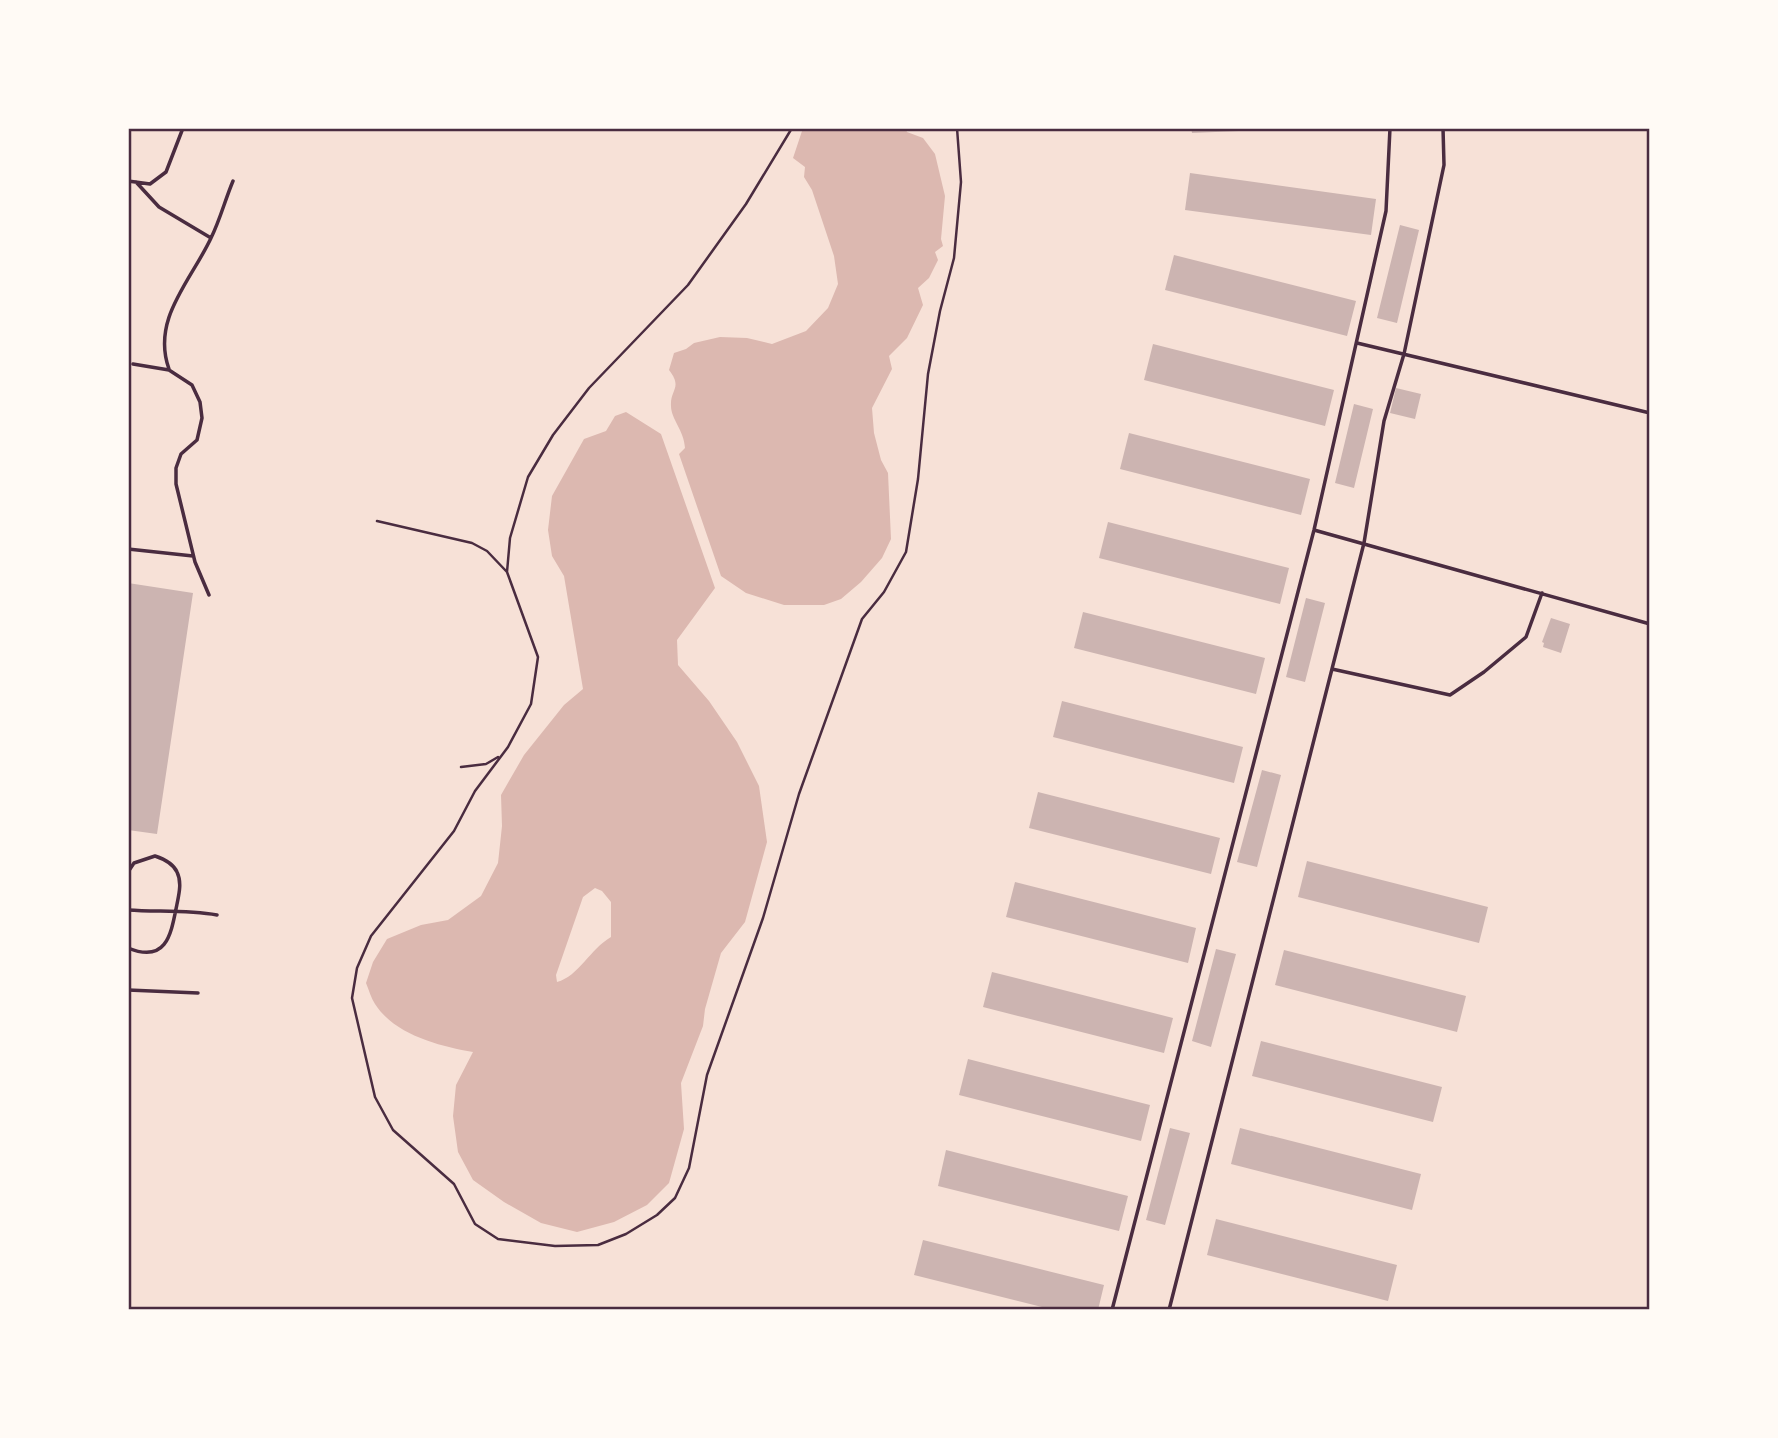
<svg xmlns="http://www.w3.org/2000/svg" width="1778" height="1438" font-family="'PT Sans',sans-serif">
  <style>
    .water { fill: #dcb8b0; fill-rule: evenodd }
    .building { fill: #ccb4b1 }
    .lines { fill: none; stroke-linecap: round; stroke-linejoin: round }
    .path { stroke: #4a2c40; stroke-width: 2.5 }
    .service { stroke: #4a2c40; stroke-width: 3.5 }
    .neatline { fill: none; stroke: #4a2c40; stroke-width: 2.5 }
  </style>
  <rect width="100%" height="100%" fill="#f7e1d7"/>
  <path class="water" d="M 803,128 L 905,128 L 907,132 L 923,138 L 935,154 L 945,196 L 941,239 L 943,246 L 935,252 L 938,260 L 929,278 L 918,288 L 923,305 L 907,338 L 889,356 L 892,369 L 872,408 L 874,433 L 881,460 L 888,473 L 891,539 L 882,558 L 861,582 L 841,599 L 824,605 L 784,605 L 746,593 L 721,576 L 679,454 L 685,448 C 684,430 671,419 671,406 C 670,389 683,388 669,370 L 674,353 L 686,349 L 694,343 L 720,337 L 747,338 L 772,344 L 806,331 L 828,308 L 838,284 L 834,256 L 812,190 L 804,177 L 805,167 L 793,158 Z
    M 626,412 L 661,434 L 715,588 L 677,640 L 678,665 L 709,701 L 737,742 L 759,786 L 767,842 L 745,922 L 721,953 L 705,1009 L 703,1026 L 681,1083 L 684,1129 L 669,1183 L 647,1205 L 614,1222 L 577,1232 L 541,1223 L 504,1202 L 473,1180 L 458,1152 L 453,1116 L 456,1085 L 473,1052 C 439,1046 395,1035 375,1004 C 371,998 369,990 366,983 L 373,962 L 387,939 L 421,925 L 448,920 L 481,896 L 498,863 L 502,826 L 501,795 L 524,755 L 564,705 L 583,689 L 564,576 L 552,556 L 548,530 L 552,496 L 584,439 L 606,431 L 615,416 ZM 595,888 L 602,891 L 611,902 L 611,937 C 590,949 579,976 557,982 L 556,975 L 583,897 Z"/>
  <path class="building" d="M 1191,128 L 1262,128 L 1262,130 L 1192,133 Z
    M 1190,173 L 1376,199 L 1371,235 L 1185,210 Z
    M 1400,225 L 1419,230 L 1397,323 L 1377,318 Z
    M 1174,255 L 1356,301 L 1347,336 L 1165,290 Z
    M 1153,344 L 1334,390 L 1325,426 L 1144,380 Z
    M 1396,388 L 1421,394 L 1415,419 L 1390,413 Z
    M 1354,404 L 1373,409 L 1354,488 L 1335,483 Z
    M 1129,433 L 1310,479 L 1301,515 L 1120,469 Z
    M 1108,522 L 1289,568 L 1280,604 L 1099,558 Z
    M 128,583 L 193,593 L 157,834 L 128,830 Z
    M 1306,598 L 1325,603 L 1305,682 L 1286,677 Z
    M 1083,612 L 1265,658 L 1256,694 L 1074,648 Z
    M 1551,618 L 1570,624 L 1561,653 L 1543,647 L 1544,643 L 1542,642 Z
    M 1062,701 L 1243,747 L 1234,783 L 1053,737 Z
    M 1262,770 L 1281,775 L 1257,867 L 1237,862 Z
    M 1038,792 L 1220,838 L 1211,874 L 1029,828 Z
    M 1307,861 L 1488,907 L 1479,943 L 1298,897 Z
    M 1015,882 L 1196,928 L 1188,963 L 1006,917 Z
    M 1216,949 L 1236,954 L 1211,1047 L 1192,1041 Z
    M 1284,950 L 1466,996 L 1457,1032 L 1275,985 Z
    M 992,972 L 1173,1018 L 1164,1053 L 983,1007 Z
    M 1261,1041 L 1442,1087 L 1433,1122 L 1252,1076 Z
    M 968,1059 L 1150,1105 L 1141,1141 L 959,1095 Z
    M 1170,1128 L 1190,1133 L 1165,1225 L 1146,1220 Z
    M 1240,1128 L 1421,1174 L 1412,1210 L 1231,1164 Z
    M 946,1150 L 1128,1196 L 1119,1231 L 938,1186 Z
    M 1216,1219 L 1397,1265 L 1388,1301 L 1207,1255 Z
    M 923,1240 L 1104,1285 L 1098,1310 L 1054,1310 L 914,1275 Z"/>
  <g class="lines">
    <path class="path" d="M 792,128 L 746,204 L 688,285 L 589,388 L 553,435 L 528,477 L 510,538 L 507,572 L 538,657 L 531,704 L 508,747 L 475,791 L 454,831 L 371,936 L 357,968 L 352,998 L 375,1097 L 393,1130 L 454,1184 L 475,1224 L 498,1239 L 555,1246 L 598,1245 L 626,1234 L 657,1215 L 675,1198 L 689,1168 L 707,1075 L 763,918 L 799,794 L 862,619 L 884,592 L 906,552 L 918,479 L 928,374 L 940,311 L 954,258 L 961,182 L 957,128
      M 377,521 L 472,543 L 487,551 L 507,572
      M 461,767 L 486,764 L 498,757"/>
    <path class="service" d="M 128,181 L 150,184 L 166,172 L 183,128
      M 136,182 L 159,207 L 211,238
      M 1357,343 L 1650,413
      M 133,364 L 169,370 L 192,385 L 200,402 L 202,418 L 197,440 L 181,454 L 176,468 L 176,484 L 195,562 L 209,595
      M 169,369 C 151,319 191,281 211,238 C 220,220 225,200 233,181
      M 1314,530 L 1650,624
      M 128,549 L 193,556
      M 1332,669 L 1450,695 L 1484,672 L 1526,637 L 1542,593
      M 128,872 L 134,863 L 155,856 C 164,859 173,863 177,872 C 182,882 179,894 177,904 C 171,934 167,964 128,948
      M 128,910 C 158,912 187,910 217,915
      M 128,990 L 198,993
      M 1112,1310 L 1314,530 L 1386,211 L 1390,128
      M 1169,1310 L 1364,543 L 1384,421 L 1404,354 L 1444,165 L 1443,128"/>
  </g>
  <rect width="1778" height="1438" fill="none" stroke="#fffaf5" stroke-width="259"/>
  <rect x="130" y="130" width="1518" height="1178" class="neatline"/>
</svg>
